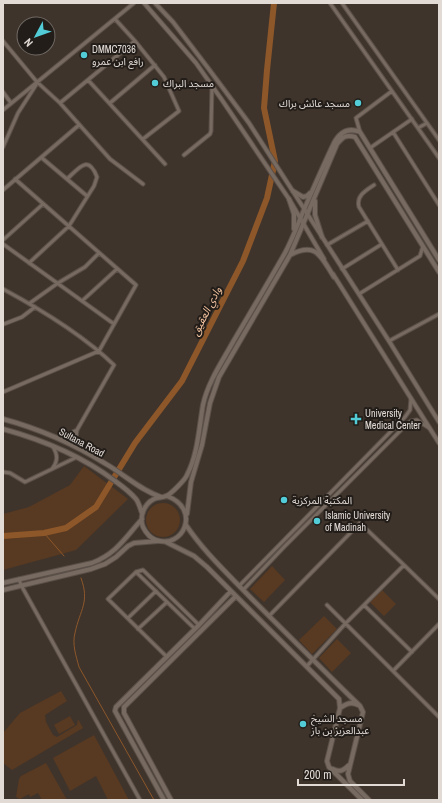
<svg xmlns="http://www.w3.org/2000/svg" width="442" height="803" font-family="'Archivo Narrow','Noto Sans Arabic',sans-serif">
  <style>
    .green { fill: #583921 }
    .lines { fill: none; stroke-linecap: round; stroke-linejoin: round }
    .stream { stroke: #8d572a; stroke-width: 1 }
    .river { stroke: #8d572a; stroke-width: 6 }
    .minor-casing { stroke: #5b5049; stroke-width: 5 }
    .tertiary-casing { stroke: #5b5049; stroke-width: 5.5 }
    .secondary-casing { stroke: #5b5049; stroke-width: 6 }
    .minor { stroke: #776a60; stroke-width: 3 }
    .tertiary { stroke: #776a60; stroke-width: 3.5 }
    .secondary { stroke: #776a60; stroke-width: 4 }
    .poi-dot { fill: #52ccd6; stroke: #221d19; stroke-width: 1.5 }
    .labels { text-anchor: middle; stroke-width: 4; stroke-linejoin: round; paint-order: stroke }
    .poi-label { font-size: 10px; fill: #e2dad5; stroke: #221d19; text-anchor: start }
    .street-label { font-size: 10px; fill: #e2dad5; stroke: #221d19 }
    .water-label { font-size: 11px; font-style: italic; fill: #f5c4a0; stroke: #221d19 }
  </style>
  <rect width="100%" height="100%" fill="#3f342b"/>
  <path class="green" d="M 84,466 L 128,499 L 76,550 L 3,570 L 3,514 L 29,507 L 70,485 Z
    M146 520a17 17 0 1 1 34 0a17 17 0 1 1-34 0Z
    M 272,566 L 285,580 L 264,602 L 250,589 Z
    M 382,590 L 396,604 L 384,616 L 370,602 Z
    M 324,616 L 337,629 L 312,654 L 299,640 Z
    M 337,639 L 351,653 L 332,672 L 319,658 Z
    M 61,691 L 67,701 L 45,715 L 46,722 L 53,735 L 57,737 L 77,725 L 78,719 L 83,728 L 12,770 L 3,763 L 3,733 L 20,713 Z
    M 70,716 L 75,725 L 59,734 L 54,725 Z
    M 94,735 L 129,800 L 108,800 L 96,776 L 70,791 L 53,758 Z
    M 46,763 L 67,800 L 42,800 L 38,793 L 30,797 L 29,794 L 20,799 L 16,797 L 19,779 L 21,776 Z"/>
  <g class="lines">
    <path class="stream" d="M 44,533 L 64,556
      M 81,578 C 90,603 80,609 75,633 C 72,644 76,656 79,667 L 154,800"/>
    <path class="river" d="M 3,536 L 44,533 L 66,528 L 96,507 L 135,443 L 182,381 L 243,261 L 267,198 L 275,161 L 264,108 L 267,70 L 274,3"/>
    <g class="minor-casing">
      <path id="minor" d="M 330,3 L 439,158
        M 342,3 L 439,140
        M 115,19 L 135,41 L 164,77 L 179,111 L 143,139
        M 3,41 L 37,82 L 60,103 L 110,159 L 143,184
        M 88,80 L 165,164
        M 3,92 L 11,103
        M 60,103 L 135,41
        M 110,103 L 155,65
        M 3,110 L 134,3
        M 418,128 L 427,123
        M 360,132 L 356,118 L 392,91
        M 393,132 L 439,205
        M 3,147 L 18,113 L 36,85
        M 370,148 L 412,119
        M 184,155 L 210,134 L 211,131 L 212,86
        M 42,158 L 87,196
        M 374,185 C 365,191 356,196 359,207 L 398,270
        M 3,190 L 79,125
        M 3,240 L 43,204
        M 3,244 L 114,324
        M 327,245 L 368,221
        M 29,263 L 69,226 L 94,186 L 97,177 C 88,154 79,168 67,179
        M 342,269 L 382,244
        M 3,289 C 40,309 84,336 114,365 L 77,430 L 76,437 L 78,448
        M 359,294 L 420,256 L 423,246
        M 82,301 L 117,269
        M 30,303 L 58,283 L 85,267 L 99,253
        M 4,324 L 22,317 L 35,307
        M 389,341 L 439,314
        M 3,392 L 99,351 L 136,285 L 15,179
        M 60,438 L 77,430
        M 52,469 C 58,461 58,455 53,447
        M 3,472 L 10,473 L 25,482 L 77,457
        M 136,572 L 143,570 L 199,625
        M 19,579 L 21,585 L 140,800
        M 239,586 L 405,417 L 410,410 L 411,398
        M 243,590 L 284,547 L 406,425 L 411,421 L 417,420 L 429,428
        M 327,605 L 439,717
        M 364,605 L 412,652
        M 269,616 L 360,523 L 404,565
        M 128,618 L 156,591
        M 138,629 L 167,602
        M 167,657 L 108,599 L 136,572 L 195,629
        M 307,666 L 345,624 L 404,565 L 439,599
        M 393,671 L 439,624"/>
    </g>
    <g class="tertiary-casing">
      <path id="tertiary" d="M 144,3 L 196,63 L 222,100 L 289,199 L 324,259
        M 155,3 L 173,22 L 208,68 L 249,123 L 389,341 L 439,422
        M 333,274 L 439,443"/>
    </g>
    <g class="secondary-casing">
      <path id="secondary" d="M 293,191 L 303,197 L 307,196 L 310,193
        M 289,199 L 294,214 L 294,229
        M 315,201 L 315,215 L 322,237
        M 290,255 C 317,241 321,257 334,277
        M 3,419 C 40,429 74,444 106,464 C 125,475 140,490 161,497
        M 3,429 C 43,440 82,456 115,481 C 122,486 130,492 136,499 C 139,503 140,508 142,513
        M 167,496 C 202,509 183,550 156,540 C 150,538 146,533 143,527 C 139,517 144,504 154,499 C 158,497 162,498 166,496 C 170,495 185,480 187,475 C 198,454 199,428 203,405 C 208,382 222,362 233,342 C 250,313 268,283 285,253 C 292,240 297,226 303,212 C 313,189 323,166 334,143 C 340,132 348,127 360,132 L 439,260
        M 187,514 L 191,482 L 202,445 L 210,403 L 219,377 L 290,255 L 337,144 C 343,137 346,134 355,137 L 439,272
        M 186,525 C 204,552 228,574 251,598 C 287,634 323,670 360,706 L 363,712 L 348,774 L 350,781 L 369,800
        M 166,542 L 194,556 L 207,567 L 339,699 L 340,708 L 327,761 L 329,767 L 362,800
        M 3,583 L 92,563 C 117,553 125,538 142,519
        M 3,590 L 91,569 L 105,564 L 116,557 L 128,546 L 134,543 L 158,541
        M 340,708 C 346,704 351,701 358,705
        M 333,769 C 340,773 344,770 349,765
        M 164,800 L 115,711 L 116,707 L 199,625 L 231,591
        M 171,800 L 124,713 L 124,707 L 236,596"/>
    </g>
    <use href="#minor" class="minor"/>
    <use href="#tertiary" class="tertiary"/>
    <use href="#secondary" class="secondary"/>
  </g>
  <g class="poi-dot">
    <circle cx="84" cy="55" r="4"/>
    <circle cx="155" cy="83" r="4"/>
    <circle cx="358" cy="103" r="4"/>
    <path d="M354 413h4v4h4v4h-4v4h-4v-4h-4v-4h4z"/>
    <circle cx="284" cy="500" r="4"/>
    <circle cx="317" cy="521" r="4"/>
    <circle cx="303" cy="724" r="4"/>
  </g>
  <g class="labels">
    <g class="poi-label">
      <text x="92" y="53">DMMC7036<tspan x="92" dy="12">رافع ابن عمرو</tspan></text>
      <text x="163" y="87">مسجد البراك</text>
      <text x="350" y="107" text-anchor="end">مسجد عائش براك</text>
      <text x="365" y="417">University<tspan x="365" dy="12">Medical Center</tspan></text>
      <text x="292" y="504">المكتبة المركزية</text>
      <text x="325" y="519">Islamic University<tspan x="325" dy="12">of Madinah</tspan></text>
      <text x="311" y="722">مسجد الشيخ<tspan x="311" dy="12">عبدالعزيز بن باز</tspan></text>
    </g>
    <g class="street-label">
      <text transform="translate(82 442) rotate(28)" y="4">Sultana Road</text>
    </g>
    <g class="water-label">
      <text transform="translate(206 311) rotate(-63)" y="4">وادي العقيق</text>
    </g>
  </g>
  <rect width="442" height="803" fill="none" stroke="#e2dad5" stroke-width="8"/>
  <g transform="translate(36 36) rotate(229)"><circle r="19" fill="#221d19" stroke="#6f6964"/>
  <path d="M0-3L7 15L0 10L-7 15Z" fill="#52ccd6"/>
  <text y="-6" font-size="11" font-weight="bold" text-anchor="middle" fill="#e2dad5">N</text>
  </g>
  <path d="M298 779v6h106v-6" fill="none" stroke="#e2dad5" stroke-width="2"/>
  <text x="304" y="779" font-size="12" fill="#e2dad5" stroke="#221d19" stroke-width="3" paint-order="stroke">200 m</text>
</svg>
